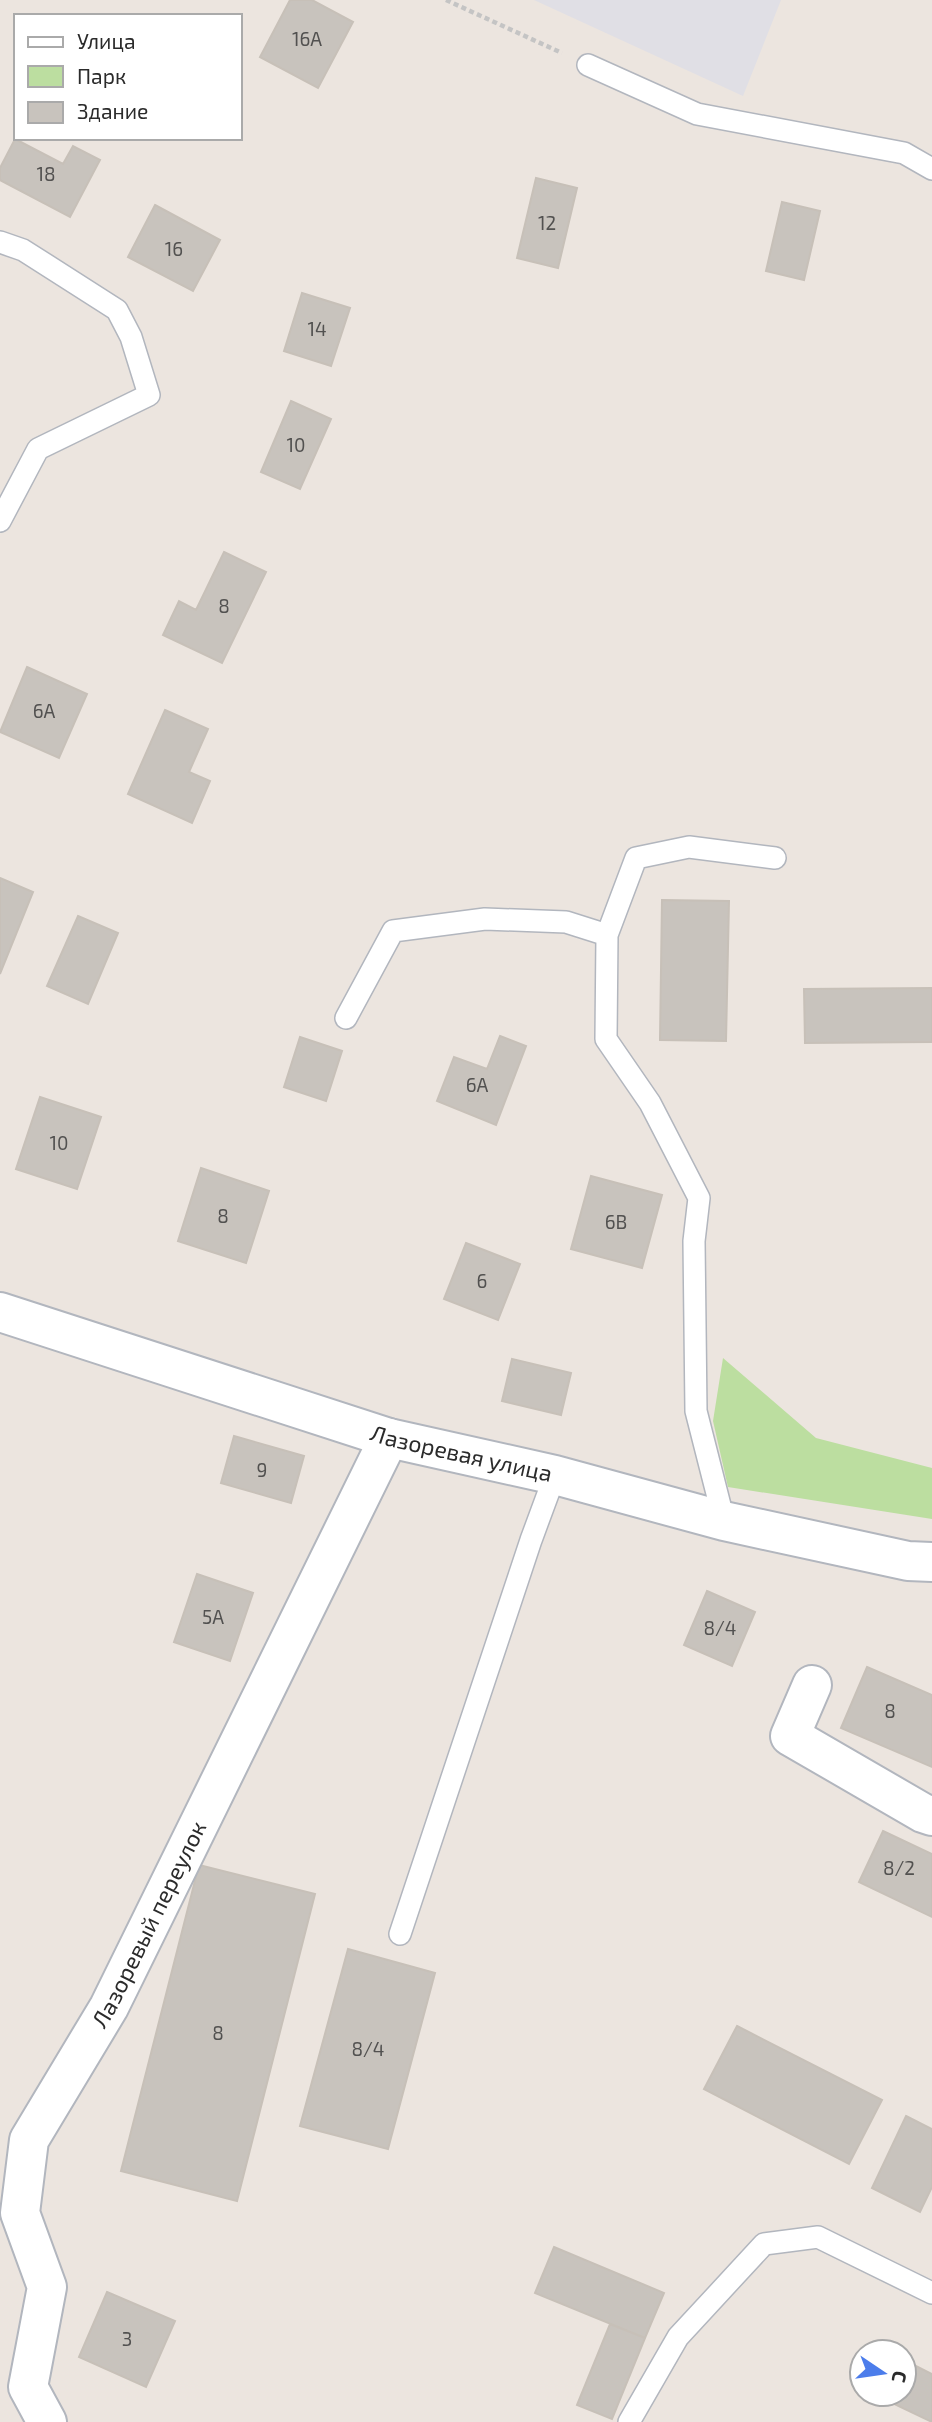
<svg xmlns="http://www.w3.org/2000/svg" width="932" height="2422" font-family="'Exo 2',sans-serif">
  <style>
    .industrial { fill: #e0dfe5 }
    .green { fill: #bcdea0 }
    .building { fill: #c8c3bd; stroke: #c7c0b8; stroke-width: 2 }
    .lines { fill: none; stroke-linecap: round; stroke-linejoin: round }
    .service-casing { stroke: #b2b6be; stroke-width: 24 }
    .minor-casing { stroke: #b2b6be; stroke-width: 42 }
    .path { stroke: #c4c4c4; stroke-width: 4.5; stroke-dasharray: 5 3.5; stroke-linecap: butt }
    .service { stroke: #fff; stroke-width: 21 }
    .minor { stroke: #fff; stroke-width: 38 }
    .labels { text-anchor: middle; stroke-width: 7; stroke-linejoin: round; paint-order: stroke }
    .number-label { font-size: 19px; fill: #525150 }
    .street-label { font-size: 23px; fill: #2b2b2b; stroke: #fff }
  </style>
  <rect width="100%" height="100%" fill="#ece5df"/>
  <path class="industrial" d="M 534,0 L 781,0 L 743,96 Z"/>
  <path class="green" d="M 723,1358 L 816,1438 L 932,1468 L 932,1519 L 728,1487 L 713,1421 Z"/>
  <path class="building" d="M 290,0 L 312,0 L 353,22 L 318,88 L 260,57 Z
    M 15,139 L 63,164 L 73,146 L 100,160 L 70,217 L 0,180 L 0,168 Z
    M 536,178 L 577,188 L 558,268 L 517,258 Z
    M 782,202 L 820,211 L 804,280 L 766,271 Z
    M 155,205 L 220,240 L 193,291 L 128,257 Z
    M 302,293 L 350,308 L 331,366 L 284,351 Z
    M 291,401 L 331,419 L 300,489 L 261,472 Z
    M 224,552 L 266,572 L 222,663 L 163,635 L 179,601 L 196,610 Z
    M 27,667 L 87,694 L 59,758 L 0,732 Z
    M 165,710 L 208,729 L 189,772 L 210,781 L 192,823 L 128,794 Z
    M 0,878 L 33,892 L 0,974 Z
    M 662,900 L 729,901 L 726,1041 L 660,1040 Z
    M 78,916 L 118,933 L 88,1004 L 47,986 Z
    M 932,988 L 932,1042 L 805,1043 L 804,989 Z
    M 500,1036 L 526,1046 L 496,1125 L 437,1101 L 454,1057 L 487,1069 Z
    M 300,1037 L 342,1051 L 326,1101 L 284,1087 Z
    M 40,1097 L 101,1117 L 77,1189 L 16,1169 Z
    M 201,1168 L 269,1191 L 246,1263 L 178,1241 Z
    M 591,1176 L 662,1195 L 642,1268 L 571,1249 Z
    M 466,1243 L 520,1264 L 498,1320 L 444,1299 Z
    M 512,1359 L 571,1373 L 561,1415 L 502,1401 Z
    M 234,1436 L 304,1456 L 291,1503 L 221,1483 Z
    M 197,1574 L 253,1593 L 230,1661 L 174,1642 Z
    M 707,1591 L 755,1612 L 732,1666 L 684,1645 Z
    M 867,1667 L 932,1695 L 932,1767 L 841,1728 Z
    M 883,1831 L 932,1854 L 932,1917 L 859,1882 Z
    M 199,1865 L 315,1894 L 237,2201 L 121,2171 Z
    M 348,1949 L 435,1973 L 388,2149 L 300,2126 Z
    M 737,2026 L 882,2100 L 849,2164 L 704,2089 Z
    M 906,2116 L 932,2129 L 932,2187 L 920,2212 L 872,2188 Z
    M 554,2247 L 664,2293 L 645,2338 L 535,2293 Z
    M 107,2292 L 175,2321 L 146,2387 L 79,2357 Z
    M 610,2324 L 645,2338 L 612,2419 L 577,2405 Z
    M 906,2361 L 932,2374 L 932,2422 L 886,2400 L 889,2394 L 904,2394 Z"/>
  <g class="lines">
    <g class="service-casing">
      <path id="service" d="M 588,65 L 697,114 L 904,153 L 932,169
        M 0,242 L 23,250 L 117,310 L 131,337 L 149,395 L 38,449 L 0,521
        M 346,1018 L 393,931 L 485,919 L 566,922 L 607,935
        M 724,1521 L 696,1411 L 694,1241 L 699,1198 L 650,1103 L 606,1039 L 607,935 L 636,858 L 689,847 L 775,858
        M 400,1934 L 531,1540 L 555,1475
        M 629,2422 L 678,2337 L 764,2244 L 818,2237 L 932,2293"/>
    </g>
    <g class="minor-casing">
      <g id="minor">
        <path id="s1" d="M 0,1312 L 389,1438 L 555,1475 L 724,1521 L 908,1561 L 932,1562"/>
        <path d="M 812,1685 L 790,1736 L 923,1813 L 932,1816"/>
        <path id="s2" d="M 47,2422 L 28,2387 L 47,2287 L 20,2213 L 29,2140 L 109,2007 L 389,1438"/>
      </g>
    </g>
    <path class="path" d="M 446,0 L 562,53"/>
    <use href="#service" class="service"/>
    <use href="#minor" class="minor"/>
  </g>
  <g class="labels">
    <g class="number-label">
      <text x="307" y="46">16А</text>
      <text x="46" y="181">18</text>
      <text x="547" y="230">12</text>
      <text x="174" y="256">16</text>
      <text x="317" y="336">14</text>
      <text x="296" y="452">10</text>
      <text x="224" y="613">8</text>
      <text x="44" y="718">6А</text>
      <text x="477" y="1092">6А</text>
      <text x="59" y="1150">10</text>
      <text x="223" y="1223">8</text>
      <text x="616" y="1229">6В</text>
      <text x="482" y="1288">6</text>
      <text x="262" y="1477">9</text>
      <text x="213" y="1624">5А</text>
      <text x="720" y="1635">8/4</text>
      <text x="890" y="1718">8</text>
      <text x="899" y="1875">8/2</text>
      <text x="218" y="2040">8</text>
      <text x="368" y="2056">8/4</text>
      <text x="127" y="2346">3</text>
    </g>
    <g class="street-label">
      <text dy="8" stroke="none"><textPath href="#s1" startOffset="483">Лазоревая улица</textPath></text>
      <text dy="8" stroke="none"><textPath href="#s2" startOffset="541">Лазоревый переулок</textPath></text>
    </g>
  </g>
  <rect x="14" y="14" width="228" height="126" fill="#ffffff" stroke="#aaaaaa" stroke-width="2"/>
  <rect x="28" y="37" width="35" height="10" fill="#ffffff" stroke="#aaaaaa" stroke-width="2"/>
  <text x="77" y="49" font-size="21" fill="#2b2b2b">Улица</text>
  <rect x="28" y="66" width="35" height="21" fill="#bcdea0" stroke="#aaaaaa" stroke-width="2"/>
  <text x="77" y="84" font-size="21" fill="#2b2b2b">Парк</text>
  <rect x="28" y="102" width="35" height="21" fill="#c8c3bd" stroke="#aaaaaa" stroke-width="2"/>
  <text x="77" y="119" font-size="21" fill="#2b2b2b">Здание</text>
  <g transform="translate(883 2373) rotate(103)"><circle r="33" fill="#ffffff" stroke="#aaaaaa" stroke-width="2"/>
  <path d="M0-5L12 26L0 18L-12 26Z" fill="#4c7deb"/>
  <text y="-10" font-size="19" font-weight="bold" text-anchor="middle" fill="#2b2b2b">С</text>
  </g>
</svg>
